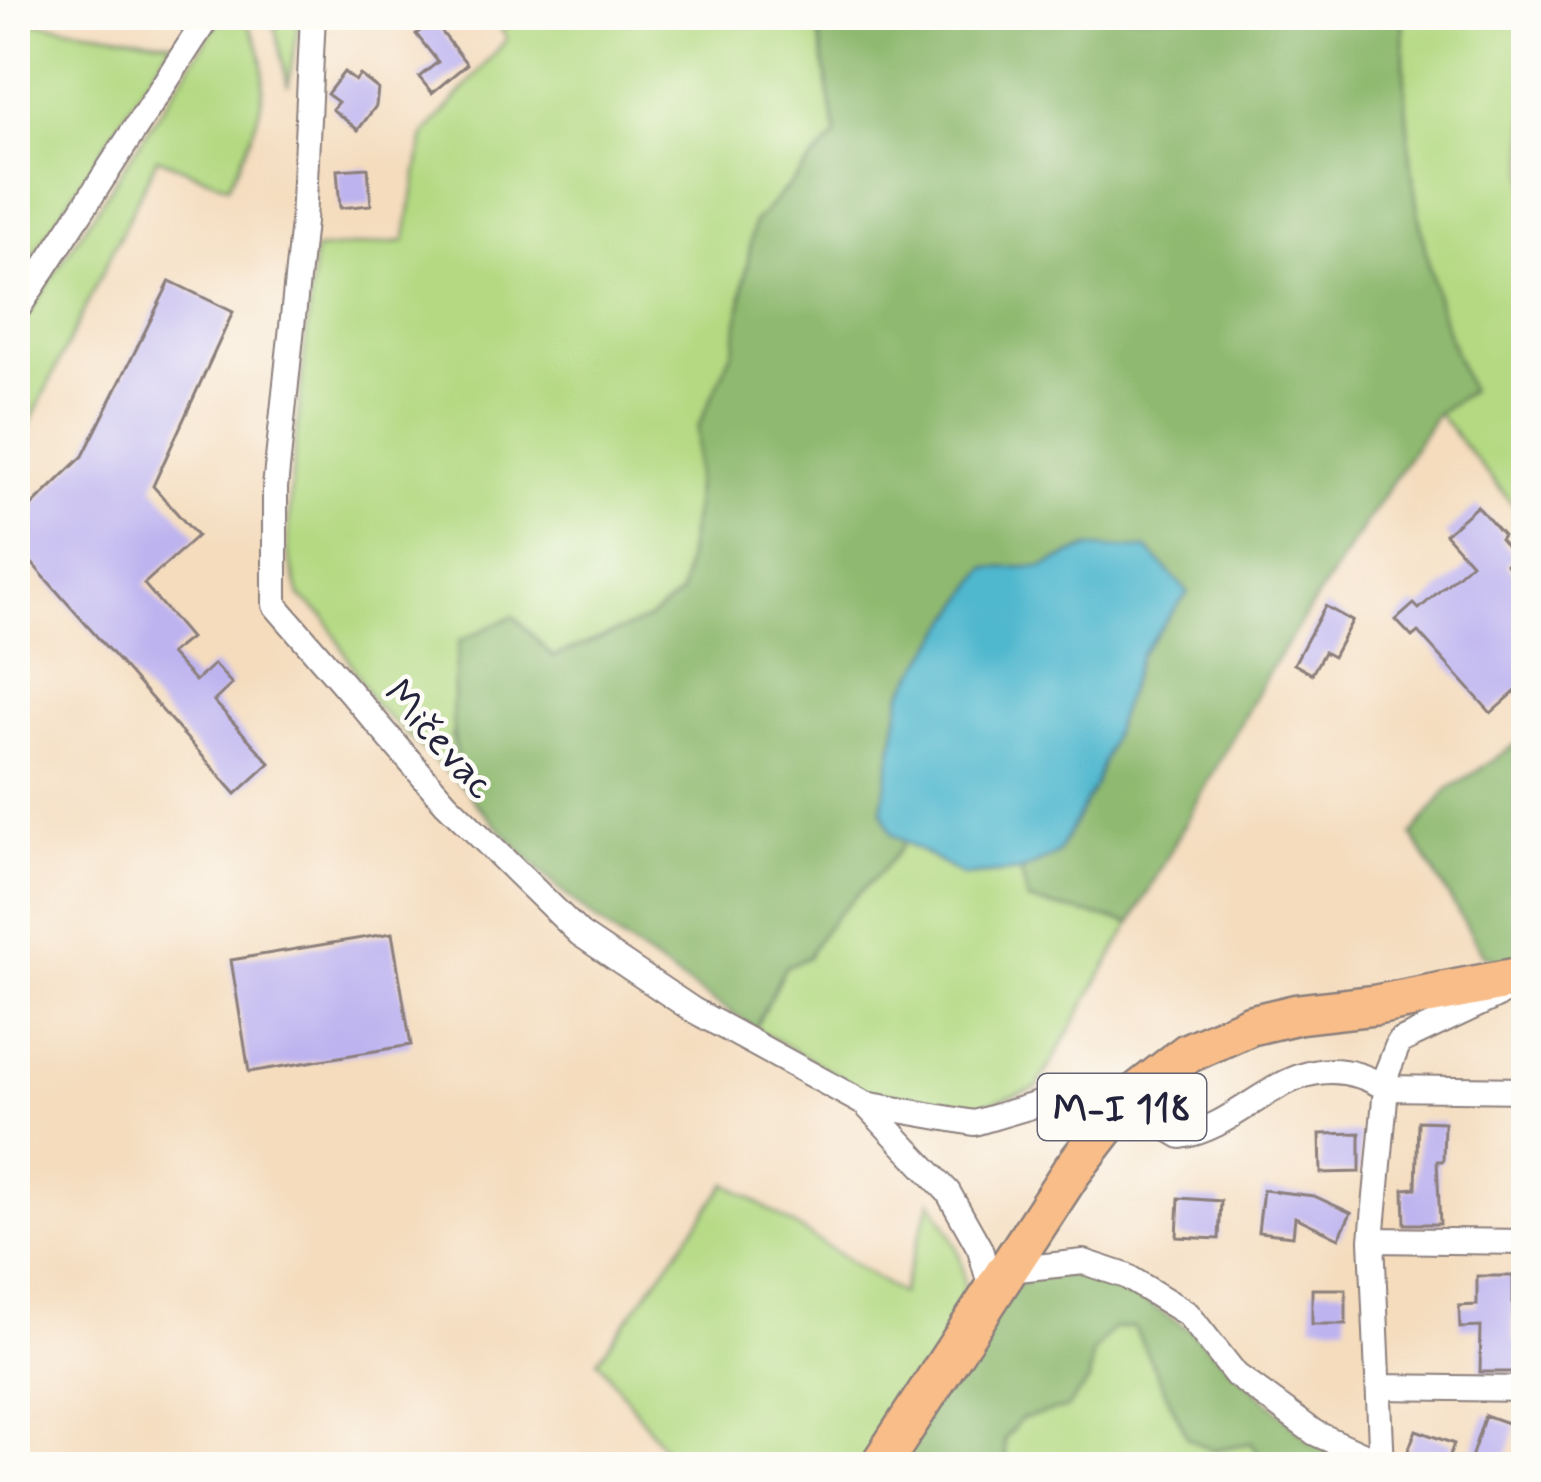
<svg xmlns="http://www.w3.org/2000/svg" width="1541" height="1482" font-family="Mynerve,sans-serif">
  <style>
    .green { fill: #b4d982; stroke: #6b7e5e; stroke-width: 3 }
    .forest { fill: #8fb970; stroke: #586e56; stroke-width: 3 }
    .water { fill: #50b7ce; stroke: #396c84; stroke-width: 3 }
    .building { fill: #bdb3ef }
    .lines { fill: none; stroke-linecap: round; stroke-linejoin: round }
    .minor-casing { stroke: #8b7f7c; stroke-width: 28 }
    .primary-casing { stroke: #8b7f7c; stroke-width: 44 }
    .minor { stroke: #fff; stroke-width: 24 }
    .primary { stroke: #f8bd89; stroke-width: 39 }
    .labels { text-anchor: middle; stroke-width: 9; stroke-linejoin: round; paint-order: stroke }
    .shield { fill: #fdfcf7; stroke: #646373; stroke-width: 3 }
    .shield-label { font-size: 39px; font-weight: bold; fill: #22223b }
    .street-label { font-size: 42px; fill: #22223b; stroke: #fdfcf7 }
  </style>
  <rect width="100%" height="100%" fill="#fdfcf7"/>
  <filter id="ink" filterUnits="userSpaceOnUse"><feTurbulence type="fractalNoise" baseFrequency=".00833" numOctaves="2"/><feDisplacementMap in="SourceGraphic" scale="24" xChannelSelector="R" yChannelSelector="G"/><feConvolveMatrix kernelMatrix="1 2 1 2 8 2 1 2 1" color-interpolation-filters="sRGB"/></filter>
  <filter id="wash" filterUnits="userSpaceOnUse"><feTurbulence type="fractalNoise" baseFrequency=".004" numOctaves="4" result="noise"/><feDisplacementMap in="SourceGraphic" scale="48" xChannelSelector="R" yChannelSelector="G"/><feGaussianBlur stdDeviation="2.7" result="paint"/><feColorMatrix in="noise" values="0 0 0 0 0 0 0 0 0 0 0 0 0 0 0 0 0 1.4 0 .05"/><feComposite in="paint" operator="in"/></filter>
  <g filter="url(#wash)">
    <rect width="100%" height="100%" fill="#f4dcbd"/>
    <path class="green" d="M 272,15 L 300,15 L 288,86 Z
      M 493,15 L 816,15 L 836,136 L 754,224 L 734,348 L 698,427 L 694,510 L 681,594 L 647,620 L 552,657 L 451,735 L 467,791 L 373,703 L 325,617 L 300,596 L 288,553 L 290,496 L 315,250 L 405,241 L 424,136 L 507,39 Z
      M 1403,15 L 1526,15 L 1526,520 L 1437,413 L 1469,390 C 1418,271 1404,145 1403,15 Z
      M 222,16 L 243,19 C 285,69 254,136 228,186 L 157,158 L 15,454 L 15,335 Z
      M 30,22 L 172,42 L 15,284 L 15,65 Z
      M 905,842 L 963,876 L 1021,871 L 1028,901 L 1131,923 L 1037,1088 L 981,1105 L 867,1092 L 755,1028 L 785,967 L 808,957 C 828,912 877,883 905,842 Z
      M 727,1183 L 901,1294 L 931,1200 C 945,1223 962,1250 964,1278 C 968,1330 889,1423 860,1467 L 678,1467 L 598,1360 Z
      M 1134,1327 L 1212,1450 L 1252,1443 L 1266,1467 L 1006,1467 L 1004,1440 L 1021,1418 L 1067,1408 L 1089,1381 L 1092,1354 L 1112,1329 Z"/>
    <path class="forest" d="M 816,15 L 1403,15 C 1404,145 1418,271 1470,391 L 1437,413 L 1266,676 L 1131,923 L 1028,901 L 1021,871 L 1057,854 L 1094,787 L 1140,655 L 1089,547 L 1043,567 L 986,568 L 902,693 L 882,810 L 892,834 L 905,842 C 877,883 828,912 808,957 L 785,967 L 755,1028 C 658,965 578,918 501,830 C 490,817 472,803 466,787 C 446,739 452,691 459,641 L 514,616 L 553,657 L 647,620 L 681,594 L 694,510 L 698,427 L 734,348 L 754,223 L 836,135 Z
      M 1526,738 L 1526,962 L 1506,964 L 1483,954 L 1412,835 L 1447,790 Z
      M 1099,1273 L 1192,1331 L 1313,1443 L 1358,1467 L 1266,1467 L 1252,1443 L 1211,1450 L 1188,1438 L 1134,1327 L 1112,1329 L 1092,1354 L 1089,1381 L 1067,1408 L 1021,1419 L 1004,1440 L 1006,1467 L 892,1467 L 1005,1292 L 1034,1277 Z"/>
    <path class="water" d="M 1089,547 L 1147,549 L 1188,592 L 1140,655 L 1094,787 L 1057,854 L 1021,871 L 963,876 L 892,834 L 882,810 L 902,693 L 986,568 L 1043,567 Z"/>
    <g id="blocks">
      <path class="building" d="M 433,21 L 467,64 L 432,93 L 419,77 L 438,62 L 416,34 Z
        M 344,72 L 355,81 L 360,75 L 378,89 L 376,106 L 358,130 L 332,109 L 338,102 L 327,94 Z
        M 368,168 L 371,205 L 340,208 L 337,170 Z
        M 170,281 L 233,312 L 153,486 L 197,536 L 144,584 L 190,638 L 170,654 L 195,681 L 214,664 L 232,684 L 214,701 L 270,763 L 236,794 L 15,544 L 15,522 L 83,456 Z
        M 1477,506 L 1503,535 L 1500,539 L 1515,556 L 1506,564 L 1526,586 L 1526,682 L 1491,713 L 1418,632 L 1412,637 L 1396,620 L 1414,604 L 1419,609 L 1471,563 L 1445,534 Z
        M 1325,606 L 1352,621 L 1333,657 L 1324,652 L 1312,674 L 1294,664 Z
        M 392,933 L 411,1045 L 249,1072 L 231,960 Z
        M 1418,1121 L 1444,1122 L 1443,1161 L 1437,1161 L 1440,1224 L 1405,1224 L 1404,1189 L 1416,1188 Z
        M 1360,1133 L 1360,1172 L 1321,1173 L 1320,1134 Z
        M 1263,1190 L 1314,1196 L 1351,1213 L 1339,1238 L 1295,1217 L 1293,1236 L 1258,1232 Z
        M 1179,1198 L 1221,1201 L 1219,1239 L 1177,1237 Z
        M 1477,1276 L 1513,1276 L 1513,1341 L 1524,1341 L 1523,1372 L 1480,1372 L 1481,1327 L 1460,1328 L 1459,1306 L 1477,1305 Z
        M 1312,1289 L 1346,1289 L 1346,1324 L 1312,1324 Z
        M 1485,1415 L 1516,1426 L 1503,1467 L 1471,1458 Z
        M 1416,1430 L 1454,1444 L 1445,1467 L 1405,1459 Z"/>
    </g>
  </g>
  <g filter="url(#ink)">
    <use href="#blocks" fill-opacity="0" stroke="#8b7f7c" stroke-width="3"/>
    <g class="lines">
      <g class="minor-casing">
        <path id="minor" d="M 313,15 L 303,222 L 275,488 L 275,605 L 446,803 L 580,934 L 693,1010 L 865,1104 L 948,1192 L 980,1249 L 992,1292
          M 15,313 L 209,15
          M 1382,1085 L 1399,1042 L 1517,986
          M 1386,1088 L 1526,1090
          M 1125,1102 L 1181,1136 C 1252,1125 1296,1034 1386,1088 L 1372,1240 L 1382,1467
          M 865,1104 L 974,1123 L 1076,1093 L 1136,1094
          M 1372,1240 L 1526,1242
          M 1008,1270 L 1084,1262 L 1126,1276 L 1188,1314 L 1236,1375 L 1315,1433 L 1382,1463
          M 1379,1387 L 1526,1389"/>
      </g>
      <g class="primary-casing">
        <path id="primary" d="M 879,1467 L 1071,1172 L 1125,1102 L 1188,1053 L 1251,1025 L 1298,1014 L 1376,1005 L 1526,976"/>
      </g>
      <use href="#minor" class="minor"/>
      <use href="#primary" class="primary"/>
    </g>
  </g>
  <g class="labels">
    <rect class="shield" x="1038" y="1074" width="168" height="66" rx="9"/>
    <g class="shield-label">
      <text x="1122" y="1121">M-I 118</text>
    </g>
    <g class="street-label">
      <text transform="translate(441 738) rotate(48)" y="15">Mičevac</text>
    </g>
  </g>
  <rect width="1541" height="1482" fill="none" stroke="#fdfcf7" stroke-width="60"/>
</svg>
